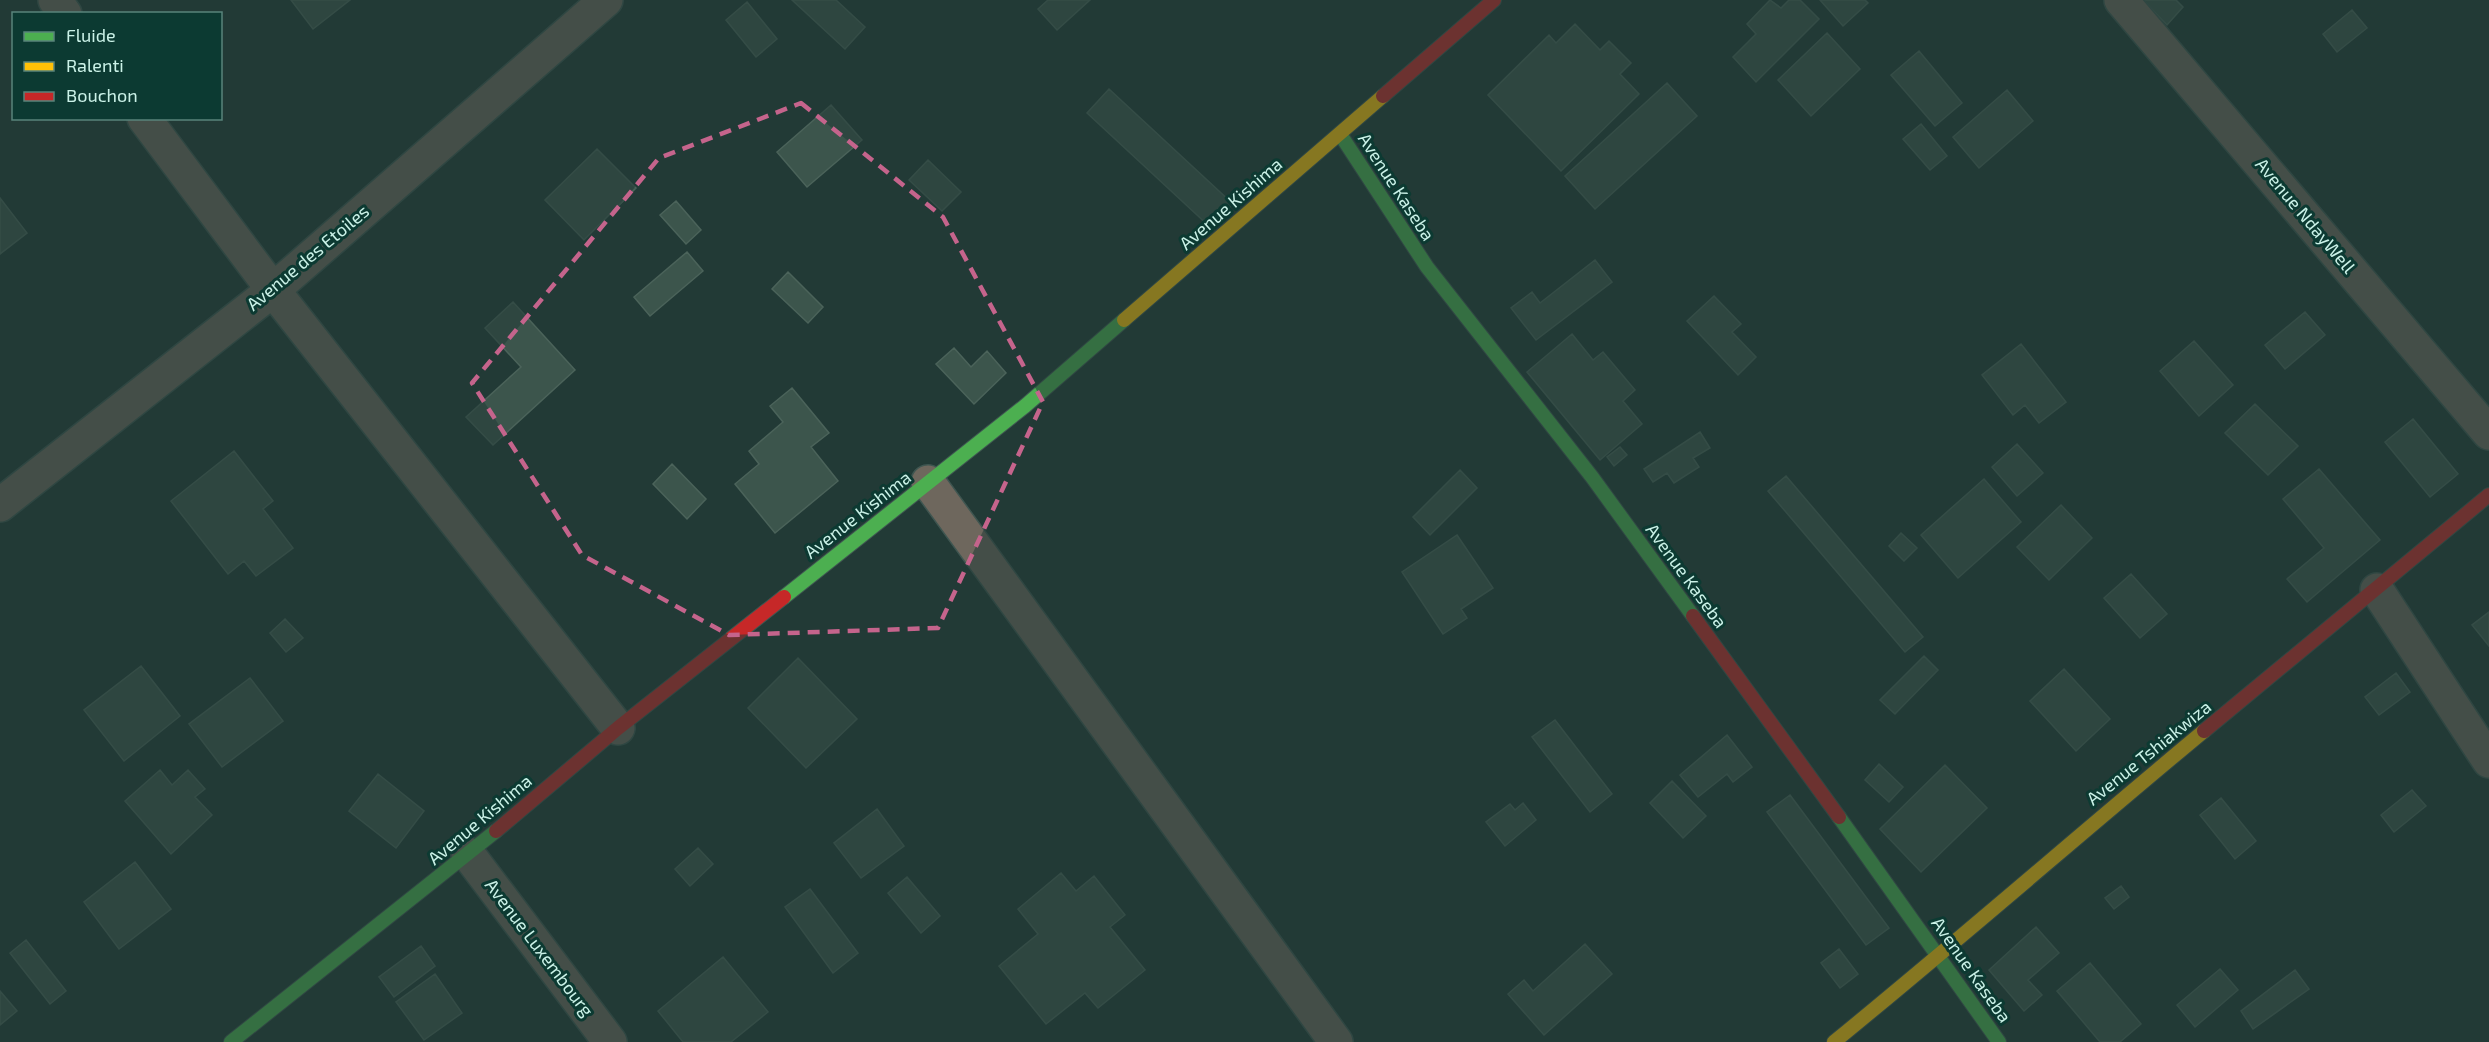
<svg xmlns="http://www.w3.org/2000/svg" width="2489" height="1042" font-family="'Exo 2',sans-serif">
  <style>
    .building { fill: #3c554c; stroke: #4b635a; stroke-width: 1.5 }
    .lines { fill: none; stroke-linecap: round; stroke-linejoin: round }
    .street-casing { stroke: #3f5651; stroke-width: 36 }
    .fast-casing { stroke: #3f5651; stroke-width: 16 }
    .slow-casing { stroke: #3f5651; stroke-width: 16 }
    .jam-casing { stroke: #3f5651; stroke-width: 16 }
    .street { stroke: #6e675d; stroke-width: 33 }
    .fast { stroke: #4caf50; stroke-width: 14 }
    .slow { stroke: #ffc107; stroke-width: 14 }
    .jam { stroke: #c62828; stroke-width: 14 }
    .marked { fill: none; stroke: #c5648c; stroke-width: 4.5; stroke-dasharray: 12 8; stroke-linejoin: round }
    .labels { text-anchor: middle; stroke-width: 6; stroke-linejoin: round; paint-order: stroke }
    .street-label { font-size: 18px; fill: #cbf2e8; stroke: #0c3a32 }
  </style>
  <rect width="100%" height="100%" fill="#223a36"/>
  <path class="building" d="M 291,0 L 350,0 L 313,29 Z
    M 792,0 L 836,0 L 865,27 L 845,49 Z
    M 1048,0 L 1090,0 L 1057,30 L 1038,9 Z
    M 1770,0 L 1781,8 L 1789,0 L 1800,0 L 1819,19 L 1756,82 L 1733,57 L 1756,34 L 1747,24 Z
    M 1820,0 L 1865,0 L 1868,3 L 1843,26 Z
    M 2143,0 L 2176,0 L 2183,7 L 2167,25 Z
    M 747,2 L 777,39 L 756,57 L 726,20 Z
    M 2352,10 L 2367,28 L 2337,52 L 2323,34 Z
    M 1575,24 L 1600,50 L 1609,41 L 1631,63 L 1620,74 L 1639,94 L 1561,171 L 1488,95 L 1549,35 L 1556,43 Z
    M 1827,33 L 1860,69 L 1811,116 L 1778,80 Z
    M 1919,51 L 1962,103 L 1935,126 L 1891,75 Z
    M 1667,83 L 1697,116 L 1595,209 L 1565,176 Z
    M 1109,89 L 1233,204 L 1211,228 L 1087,113 Z
    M 2007,90 L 2033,121 L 1979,168 L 1953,137 Z
    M 831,105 L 862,140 L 807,187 L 777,152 Z
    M 1921,124 L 1947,156 L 1930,170 L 1903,139 Z
    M 597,149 L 636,188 L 584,240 L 545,200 Z
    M 928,160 L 961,192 L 942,211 L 909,180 Z
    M 0,198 L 27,233 L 0,254 Z
    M 676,201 L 701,230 L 686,244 L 660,215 Z
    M 687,252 L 703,271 L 650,316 L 634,297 Z
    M 1595,260 L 1612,282 L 1536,340 L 1511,308 L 1532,292 L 1540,303 Z
    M 788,272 L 823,307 L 808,323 L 772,289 Z
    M 1714,296 L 1741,324 L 1732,332 L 1756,357 L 1738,375 L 1687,321 Z
    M 513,302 L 575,370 L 493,445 L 466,417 L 521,367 L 485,328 Z
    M 2305,312 L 2325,335 L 2285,369 L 2265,345 Z
    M 1572,334 L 1593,360 L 1603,352 L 1635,390 L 1623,401 L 1642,424 L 1600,460 L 1527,372 Z
    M 2194,341 L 2233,385 L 2199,416 L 2160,371 Z
    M 2021,344 L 2066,402 L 2039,423 L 2025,405 L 2013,415 L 1982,375 Z
    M 954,348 L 971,367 L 987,351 L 1006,373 L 974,404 L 936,364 Z
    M 792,388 L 829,433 L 811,447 L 838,481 L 775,533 L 735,484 L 759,464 L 749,451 L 783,422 L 770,406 Z
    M 2255,404 L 2298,446 L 2268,475 L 2225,433 Z
    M 2413,419 L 2458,474 L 2430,497 L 2385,442 Z
    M 1700,432 L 1710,448 L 1693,458 L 1699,467 L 1674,483 L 1667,473 L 1653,482 L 1644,469 Z
    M 2017,444 L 2043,473 L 2017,496 L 1992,467 Z
    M 1620,447 L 1627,455 L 1614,466 L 1607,457 Z
    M 234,451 L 273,501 L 263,509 L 293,548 L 256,576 L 244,561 L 228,574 L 171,501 Z
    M 672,464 L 706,499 L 687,519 L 653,484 Z
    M 2319,469 L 2380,540 L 2307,602 L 2287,579 L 2324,548 L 2283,499 Z
    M 1460,470 L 1477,488 L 1430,535 L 1413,517 Z
    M 1786,476 L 1923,637 L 1905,652 L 1768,491 Z
    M 1984,479 L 2021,522 L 1958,578 L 1921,535 Z
    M 2061,505 L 2092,538 L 2049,580 L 2017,547 Z
    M 1901,533 L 1917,548 L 1904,561 L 1889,546 Z
    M 1457,535 L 1493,588 L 1461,609 L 1467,618 L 1443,634 L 1402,572 Z
    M 2131,574 L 2167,614 L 2140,638 L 2104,598 Z
    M 2489,612 L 2489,646 L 2472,625 Z
    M 285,619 L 303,638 L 286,652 L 270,633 Z
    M 1924,656 L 1938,670 L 1895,714 L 1880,700 Z
    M 798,658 L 857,719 L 806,768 L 748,708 Z
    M 141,666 L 180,716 L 124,761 L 84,710 Z
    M 2064,669 L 2110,719 L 2076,751 L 2030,701 Z
    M 2396,673 L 2410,692 L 2379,715 L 2365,697 Z
    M 250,678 L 283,721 L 222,767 L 189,724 Z
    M 1555,720 L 1612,794 L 1590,812 L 1532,737 Z
    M 1727,735 L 1752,767 L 1733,782 L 1727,774 L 1698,797 L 1680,775 Z
    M 1879,764 L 1903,787 L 1889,802 L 1865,780 Z
    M 1945,765 L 1987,808 L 1921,872 L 1880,829 Z
    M 160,770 L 172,785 L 188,770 L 205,789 L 195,797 L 212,815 L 171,854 L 125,801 Z
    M 378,774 L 424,811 L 396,848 L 349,811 Z
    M 1672,781 L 1706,816 L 1683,838 L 1650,803 Z
    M 2412,790 L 2426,806 L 2394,832 L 2381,815 Z
    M 1790,795 L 1889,928 L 1866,945 L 1767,812 Z
    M 2221,798 L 2256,841 L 2235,859 L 2200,815 Z
    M 1523,803 L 1536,820 L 1505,846 L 1486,822 L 1510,804 L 1515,810 Z
    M 877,809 L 904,846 L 861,878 L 834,843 Z
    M 698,848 L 713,864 L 690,886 L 675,869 Z
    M 135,862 L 171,909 L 119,949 L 84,902 Z
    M 1061,873 L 1076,891 L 1094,876 L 1125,915 L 1110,927 L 1145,970 L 1098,1008 L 1085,993 L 1046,1024 L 999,966 L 1038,934 L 1018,909 Z
    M 907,877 L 940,916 L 921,933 L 888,893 Z
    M 2121,886 L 2129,897 L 2114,909 L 2105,898 Z
    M 810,889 L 858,953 L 833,973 L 785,907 Z
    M 2036,927 L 2059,953 L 2028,980 L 2042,995 L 2024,1011 L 1989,970 Z
    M 26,940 L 66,991 L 50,1004 L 10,953 Z
    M 1585,944 L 1612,974 L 1544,1035 L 1508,994 L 1524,980 L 1533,991 Z
    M 421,946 L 435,966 L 394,997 L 379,977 Z
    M 1839,949 L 1858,974 L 1840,988 L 1821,963 Z
    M 723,957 L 768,1012 L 731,1042 L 683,1042 L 658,1011 Z
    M 2090,963 L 2141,1024 L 2120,1042 L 2100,1042 L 2057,991 Z
    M 2220,969 L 2238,990 L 2195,1027 L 2177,1005 Z
    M 2295,970 L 2309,989 L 2253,1029 L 2241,1011 Z
    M 435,974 L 462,1013 L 424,1040 L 396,1002 Z
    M 0,991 L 17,1011 L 0,1025 Z"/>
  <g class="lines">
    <g class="street-casing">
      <path id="street" d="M 55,0 L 65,14
        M 2121,0 L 2489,433
        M 144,118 L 273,290 L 618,728
        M 928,482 L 1336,1042
        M 0,505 L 273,290 L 606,0
        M 2377,590 L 2489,761
        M 468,854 L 610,1042"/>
    </g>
    <g class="fast-casing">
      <path id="fast" d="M 1340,134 L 1427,267 L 1592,477 L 1693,616
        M 784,597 L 1025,406 L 1124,320
        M 1839,817 L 1999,1042
        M 231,1042 L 496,831"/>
    </g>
    <g class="slow-casing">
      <path id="slow" d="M 1124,320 L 1383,96
        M 1834,1042 C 1959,940 2080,834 2204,731"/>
    </g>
    <g class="jam-casing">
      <path id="jam" d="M 1383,96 L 1494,0
        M 1693,616 L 1839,817
        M 2204,731 L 2489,495
        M 496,831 L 618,728 L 784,597"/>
    </g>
    <use href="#street" class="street"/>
    <use href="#fast" class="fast"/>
    <use href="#slow" class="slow"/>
    <use href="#jam" class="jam"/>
  </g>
  <path d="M0 0H2489V1042H0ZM 801,103 L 943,217 L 1043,402 L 938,628 L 729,635 L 582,555 L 472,383 L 659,158 Z" fill="#223a36" fill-opacity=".55" fill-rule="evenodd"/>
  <path class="marked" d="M 801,103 L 943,217 L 1043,402 L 938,628 L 729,635 L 582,555 L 472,383 L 659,158 Z"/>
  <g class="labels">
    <g class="street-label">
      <text transform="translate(1396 187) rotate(57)" y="6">Avenue Kaseba</text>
      <text transform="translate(1231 204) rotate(-41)" y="6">Avenue Kishima</text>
      <text transform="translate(2305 216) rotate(50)" y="6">Avenue NdayWell</text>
      <text transform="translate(308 258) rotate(-40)" y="6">Avenue des Etoiles</text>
      <text transform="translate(858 515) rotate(-38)" y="6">Avenue Kishima</text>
      <text transform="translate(1686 576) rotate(54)" y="6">Avenue Kaseba</text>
      <text transform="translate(2149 753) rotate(-39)" y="6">Avenue Tshiakwiza</text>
      <text transform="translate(480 820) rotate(-40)" y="6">Avenue Kishima</text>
      <text transform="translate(539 948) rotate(53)" y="6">Avenue Luxembourg</text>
      <text transform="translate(1971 970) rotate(55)" y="6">Avenue Kaseba</text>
    </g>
  </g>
  <rect x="12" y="12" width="210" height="108" fill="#0c3a32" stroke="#58847b" stroke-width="1.5"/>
  <rect x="24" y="32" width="30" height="9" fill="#4caf50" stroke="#58847b" stroke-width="1.5"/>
  <text x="66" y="42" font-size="18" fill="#cbf2e8">Fluide</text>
  <rect x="24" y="62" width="30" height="9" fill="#ffc107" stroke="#58847b" stroke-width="1.5"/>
  <text x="66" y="72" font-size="18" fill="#cbf2e8">Ralenti</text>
  <rect x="24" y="92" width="30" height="9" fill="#c62828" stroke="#58847b" stroke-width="1.5"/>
  <text x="66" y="102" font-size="18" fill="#cbf2e8">Bouchon</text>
</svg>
